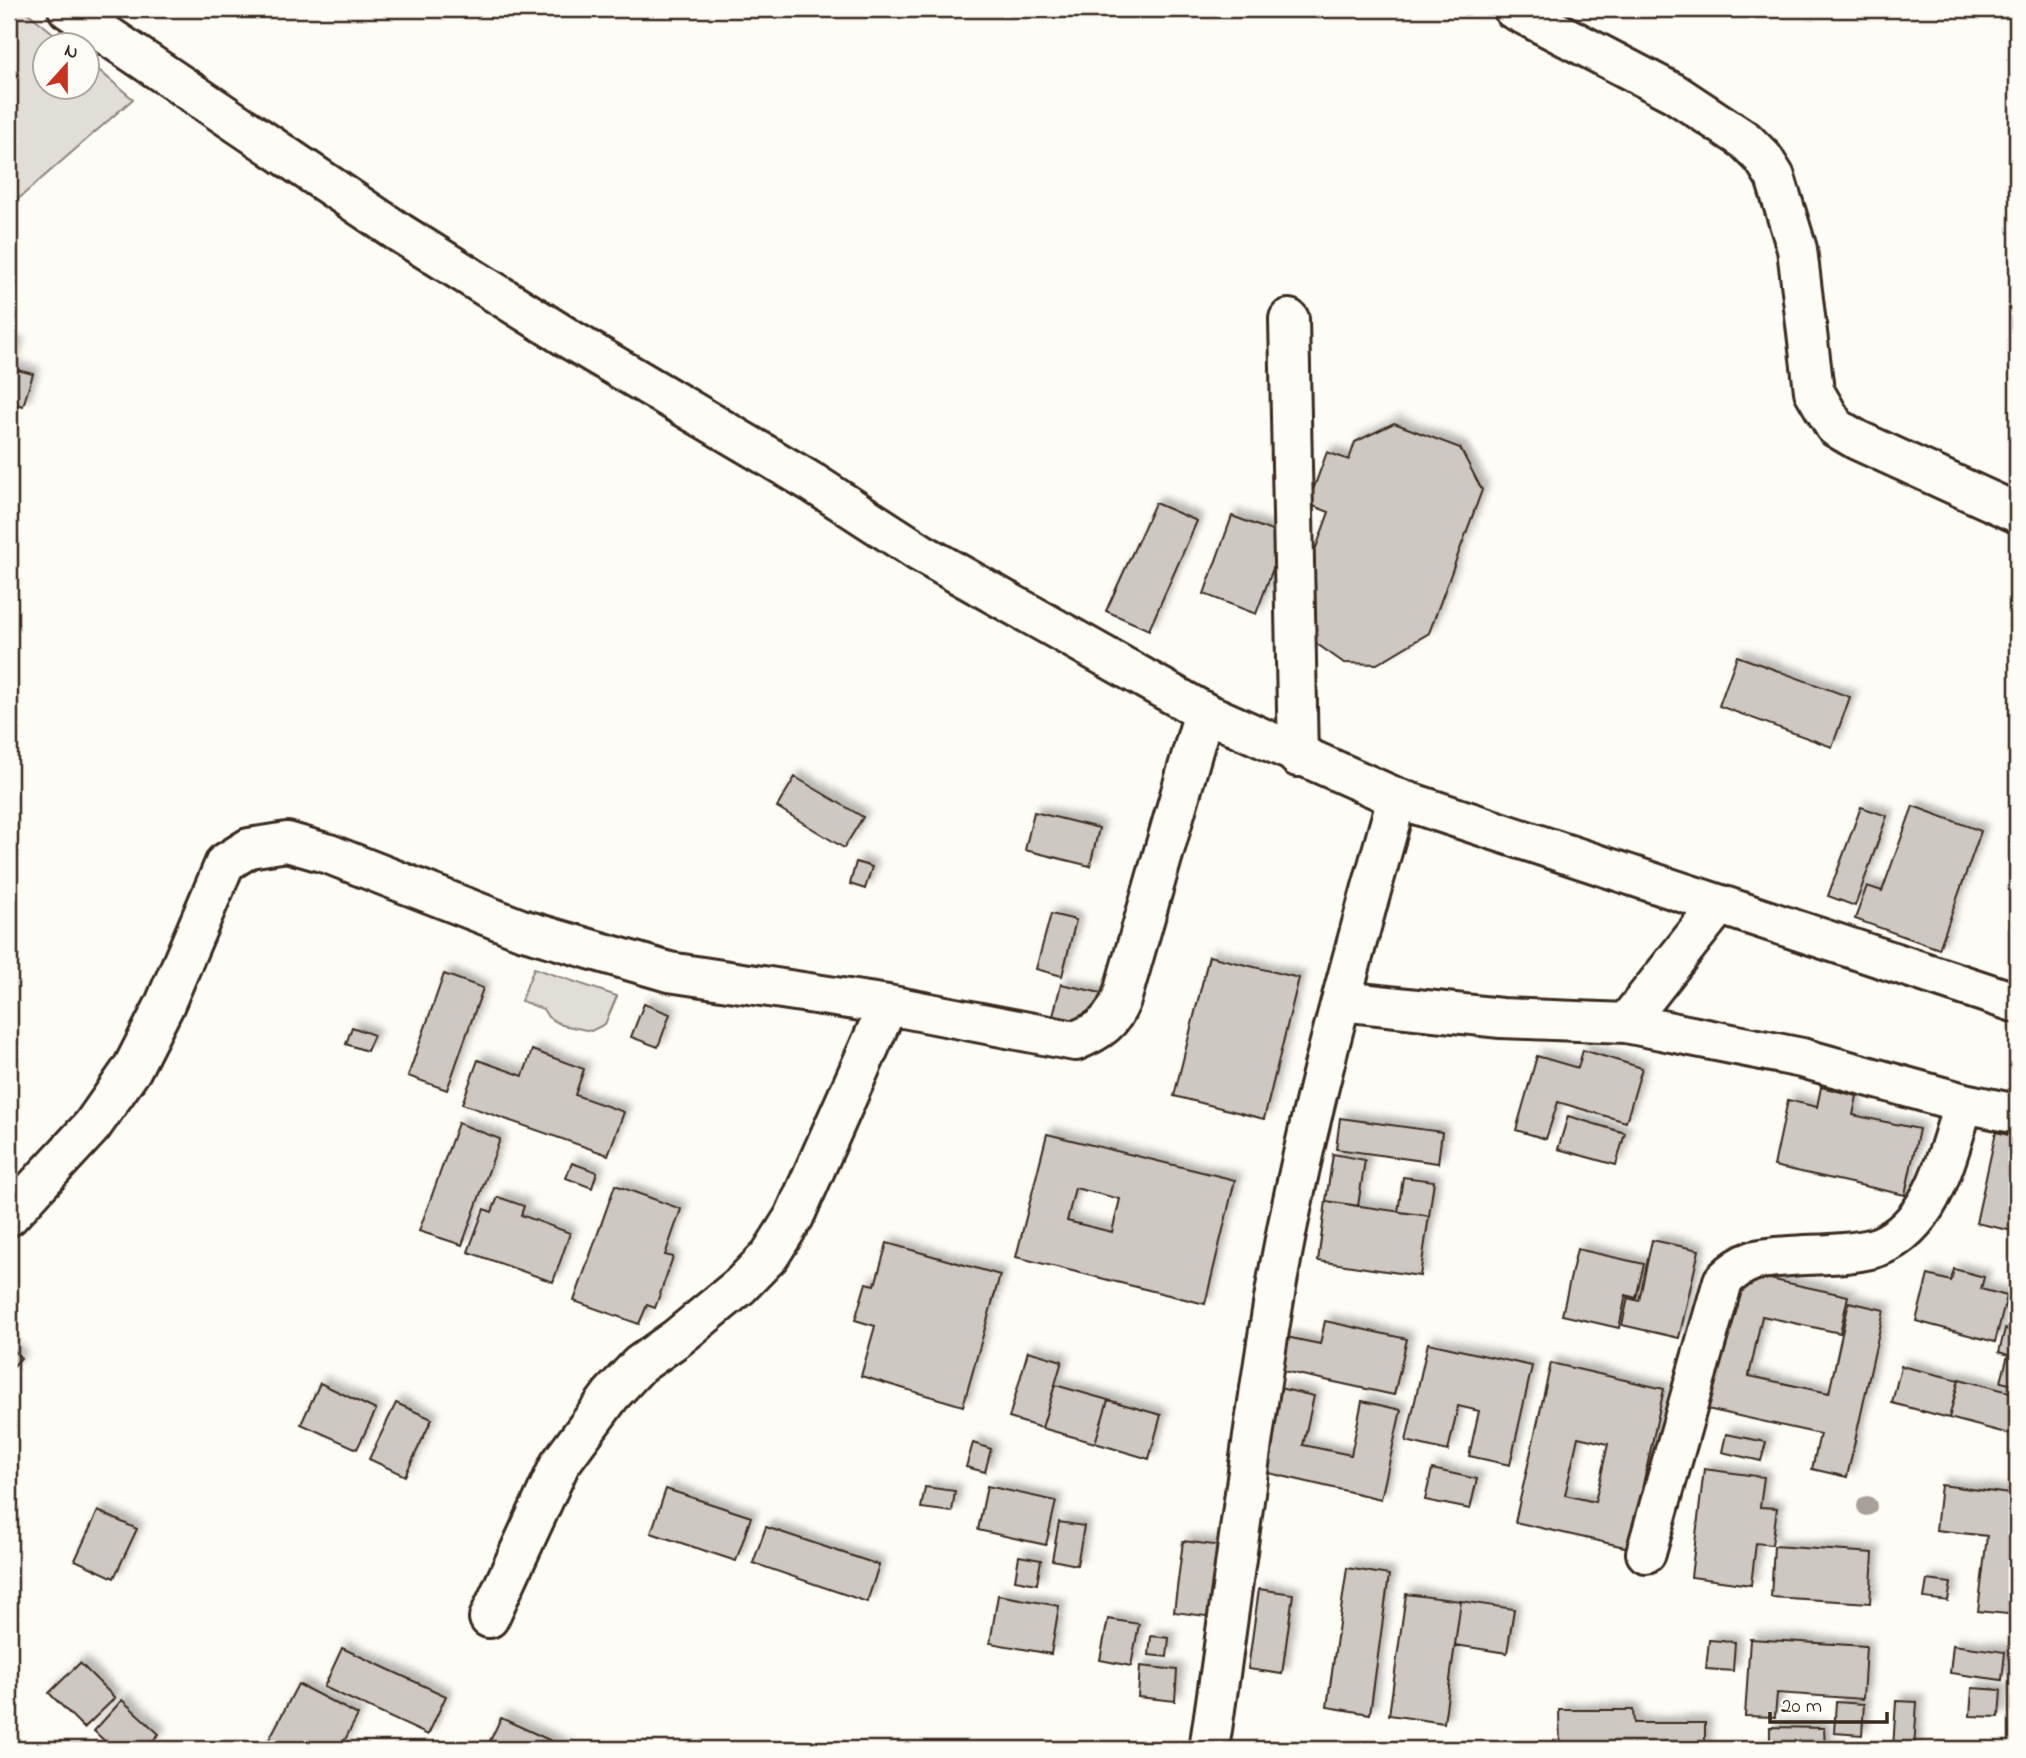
<svg xmlns="http://www.w3.org/2000/svg" width="2026" height="1758" font-family="'Indie Flower',sans-serif">
  <style>
    .green { fill: #e1ded7; stroke: #8e847a; stroke-width: 2 }
    .building { fill: #cdc8c2; stroke: #3b2a1e; stroke-width: 2; fill-rule: evenodd; filter: url(#shadow) }
    .lines { fill: none; stroke-linecap: round; stroke-linejoin: round }
    .street-casing { stroke: #3b2a1e; stroke-width: 44 }
    .secondary-casing { stroke: #3b2a1e; stroke-width: 44 }
    .street { stroke: #fdfcf7; stroke-width: 38 }
    .secondary { stroke: #fdfcf7; stroke-width: 38 }
    .tree { fill: #a9a199 }
  </style>
  <defs>
    <filter id="shadow"><feDropShadow dx="6" dy="-6" stdDeviation="3.5" flood-color="#0004"/></filter>
  </defs>
  <rect width="100%" height="100%" fill="#fdfcf7"/>
  <filter id="ink" filterUnits="userSpaceOnUse"><feTurbulence type="fractalNoise" baseFrequency=".0143" numOctaves="2"/><feDisplacementMap in="SourceGraphic" scale="14" xChannelSelector="R" yChannelSelector="G"/><feConvolveMatrix kernelMatrix="1 2 1 2 8 2 1 2 1" color-interpolation-filters="sRGB"/></filter>
  <g filter="url(#ink)">
    <path class="green" d="M 9,9 L 23,9 L 68,45 L 46,46 L 46,88 L 88,88 L 88,61 L 133,99 L 9,207 Z
      M 534,968 L 617,996 L 605,1024 L 591,1031 L 562,1025 L 548,1017 L 543,1009 L 521,1001 Z"/>
    <path class="building" d="M 9,342 L 17,344 L 10,368 L 33,374 L 23,406 L 9,402 Z
      M 1394,423 L 1460,448 L 1482,490 L 1429,633 L 1377,664 L 1344,663 L 1314,642 L 1302,586 L 1329,512 L 1308,504 L 1327,452 L 1349,460 L 1355,442 Z
      M 1155,503 L 1197,521 L 1149,630 L 1106,611 Z
      M 1232,516 L 1285,536 L 1256,614 L 1204,594 Z
      M 1737,656 L 1850,697 L 1832,747 L 1719,706 Z
      M 795,777 L 863,817 L 844,848 L 777,807 Z
      M 1913,806 L 1981,831 L 1939,949 L 1855,919 L 1867,886 L 1882,891 Z
      M 1861,807 L 1887,816 L 1855,906 L 1828,896 Z
      M 1034,812 L 1099,828 L 1090,866 L 1025,850 Z
      M 856,862 L 872,867 L 865,889 L 850,884 Z
      M 1051,914 L 1076,920 L 1062,976 L 1036,969 Z
      M 1209,956 L 1299,978 L 1264,1119 L 1174,1096 Z
      M 444,974 L 483,988 L 447,1090 L 408,1076 Z
      M 1061,984 L 1110,995 L 1102,1028 L 1053,1016 Z
      M 644,1004 L 670,1014 L 658,1047 L 631,1037 Z
      M 352,1027 L 374,1035 L 367,1051 L 346,1044 Z
      M 532,1050 L 584,1069 L 575,1095 L 624,1112 L 608,1155 L 462,1104 L 478,1060 L 523,1076 Z
      M 1583,1050 L 1642,1068 L 1626,1122 L 1558,1102 L 1546,1139 L 1516,1130 L 1537,1056 L 1578,1068 Z
      M 1821,1087 L 1857,1096 L 1853,1115 L 1919,1129 L 1905,1195 L 1774,1166 L 1788,1100 L 1817,1107 Z
      M 1568,1116 L 1625,1133 L 1616,1165 L 1558,1149 Z
      M 1340,1118 L 1442,1132 L 1438,1163 L 1336,1149 Z
      M 458,1123 L 500,1139 L 462,1245 L 419,1231 Z
      M 1996,1132 L 2017,1137 L 2017,1232 L 1976,1223 Z
      M 1047,1134 L 1235,1180 L 1205,1304 L 1016,1257 ZM 1075,1188 L 1120,1199 L 1112,1232 L 1067,1221 Z
      M 1333,1154 L 1365,1160 L 1358,1206 L 1326,1201 Z
      M 572,1163 L 597,1172 L 592,1188 L 566,1178 Z
      M 1403,1177 L 1434,1181 L 1429,1216 L 1398,1212 Z
      M 615,1185 L 681,1209 L 665,1255 L 673,1257 L 655,1308 L 647,1305 L 639,1324 L 574,1301 Z
      M 498,1197 L 524,1206 L 521,1215 L 570,1233 L 553,1282 L 468,1252 L 484,1209 L 492,1212 Z
      M 1326,1201 L 1429,1216 L 1420,1276 L 1318,1261 Z
      M 1652,1240 L 1699,1250 L 1679,1338 L 1622,1325 L 1628,1298 L 1639,1301 Z
      M 887,1243 L 1000,1275 L 963,1406 L 861,1376 L 875,1326 L 855,1320 L 866,1283 L 875,1285 Z
      M 1577,1249 L 1644,1264 L 1636,1298 L 1626,1295 L 1619,1328 L 1562,1315 Z
      M 1954,1269 L 1984,1277 L 1981,1289 L 2007,1296 L 1995,1342 L 1916,1321 L 1928,1275 L 1951,1281 Z
      M 1737,1272 L 1848,1296 L 1840,1333 L 1762,1316 L 1749,1376 L 1829,1393 L 1849,1302 L 1884,1310 L 1847,1477 L 1812,1469 L 1820,1434 L 1707,1409 Z
      M 1325,1321 L 1407,1339 L 1394,1395 L 1279,1370 L 1286,1337 L 1320,1344 Z
      M 2017,1322 L 2017,1386 L 2001,1382 L 2008,1355 L 1999,1352 L 2005,1329 L 2014,1331 Z
      M 1428,1343 L 1532,1366 L 1510,1465 L 1469,1456 L 1479,1411 L 1458,1406 L 1448,1451 L 1406,1441 Z
      M 9,1346 L 21,1358 L 9,1371 Z
      M 1028,1351 L 1062,1361 L 1042,1428 L 1009,1418 Z
      M 1551,1363 L 1664,1389 L 1629,1548 L 1515,1522 ZM 1578,1437 L 1608,1444 L 1595,1502 L 1565,1495 Z
      M 1901,1366 L 1959,1380 L 1949,1418 L 1892,1403 Z
      M 1959,1379 L 2017,1394 L 2017,1436 L 1949,1418 Z
      M 320,1383 L 376,1410 L 357,1449 L 301,1424 Z
      M 1055,1385 L 1108,1400 L 1095,1443 L 1042,1428 Z
      M 1279,1388 L 1314,1396 L 1303,1445 L 1351,1455 L 1362,1401 L 1401,1410 L 1381,1499 L 1260,1471 Z
      M 1108,1400 L 1161,1415 L 1149,1459 L 1095,1443 Z
      M 396,1403 L 432,1419 L 405,1476 L 369,1459 Z
      M 1726,1434 L 1766,1442 L 1761,1461 L 1722,1452 Z
      M 973,1443 L 991,1449 L 985,1472 L 966,1467 Z
      M 1432,1469 L 1477,1479 L 1470,1509 L 1425,1500 Z
      M 1704,1469 L 1764,1477 L 1760,1507 L 1777,1508 L 1772,1545 L 1756,1543 L 1751,1585 L 1691,1577 Z
      M 1941,1485 L 2017,1495 L 2017,1615 L 1978,1611 L 1987,1536 L 1936,1530 Z
      M 987,1486 L 1056,1501 L 1046,1545 L 978,1530 Z
      M 925,1487 L 955,1491 L 952,1512 L 921,1508 Z
      M 666,1489 L 751,1517 L 736,1561 L 651,1533 Z
      M 98,1511 L 137,1529 L 114,1578 L 75,1560 Z
      M 1059,1522 L 1084,1526 L 1077,1565 L 1052,1560 Z
      M 766,1527 L 879,1565 L 867,1602 L 753,1563 Z
      M 1183,1541 L 1230,1547 L 1221,1618 L 1174,1612 Z
      M 1774,1546 L 1873,1553 L 1870,1603 L 1771,1597 Z
      M 1019,1556 L 1041,1560 L 1037,1584 L 1015,1580 Z
      M 1347,1568 L 1389,1575 L 1370,1714 L 1327,1707 Z
      M 1927,1580 L 1951,1583 L 1948,1601 L 1924,1598 Z
      M 1259,1589 L 1293,1594 L 1282,1674 L 1248,1669 Z
      M 1406,1594 L 1461,1601 L 1444,1723 L 1389,1715 Z
      M 998,1595 L 1059,1606 L 1051,1654 L 990,1643 Z
      M 1461,1601 L 1514,1609 L 1507,1653 L 1455,1645 Z
      M 1108,1619 L 1139,1624 L 1131,1666 L 1100,1660 Z
      M 1151,1636 L 1169,1638 L 1167,1657 L 1149,1655 Z
      M 1750,1639 L 1866,1646 L 1863,1699 L 1777,1693 L 1775,1717 L 1745,1716 Z
      M 1709,1640 L 1735,1642 L 1733,1671 L 1706,1669 Z
      M 1953,1645 L 2005,1652 L 2002,1680 L 1950,1673 Z
      M 342,1648 L 446,1696 L 428,1735 L 324,1687 Z
      M 80,1663 L 115,1698 L 84,1728 L 49,1693 Z
      M 1140,1666 L 1177,1670 L 1175,1701 L 1138,1697 Z
      M 298,1684 L 358,1715 L 340,1749 L 264,1749 Z
      M 1972,1688 L 2001,1690 L 1999,1717 L 1970,1716 Z
      M 122,1700 L 159,1734 L 145,1749 L 113,1749 L 94,1731 Z
      M 1896,1701 L 1917,1702 L 1914,1749 L 1893,1749 Z
      M 1836,1702 L 1864,1704 L 1862,1735 L 1834,1733 Z
      M 1559,1710 L 1633,1710 L 1634,1723 L 1705,1723 L 1705,1749 L 1560,1749 Z
      M 501,1718 L 569,1749 L 486,1749 Z
      M 1770,1727 L 1824,1728 L 1825,1747 L 1845,1749 L 1747,1749 L 1770,1747 Z"/>
    <g class="lines">
      <g class="street-casing">
        <path id="street" d="M 1513,9 L 1674,93 L 1745,140 L 1763,158 L 1775,177 L 1797,249 L 1814,391 L 1835,427 L 1857,440 L 2017,513
          M 1289,319 L 1298,757
          M 1341,1001 L 1501,1018 L 1626,1023 L 1802,1058 L 1964,1103 L 2017,1114
          M 1626,1023 L 1719,905
          M 9,1216 L 92,1126 L 132,1069 L 164,1006 L 225,863 L 249,848 L 287,842 L 329,854 L 521,929 L 669,972 L 888,1005 L 1075,1041 C 1100,1031 1113,1022 1122,997 L 1204,712
          M 1646,1553 L 1723,1281 C 1744,1259 1759,1258 1790,1256 C 1815,1254 1858,1255 1880,1246 C 1935,1223 1947,1153 1964,1103
          M 489,1618 L 560,1464 L 611,1395 L 639,1365 L 677,1338 L 740,1286 L 770,1255 L 794,1217 L 888,1005
          M 1209,1749 C 1233,1594 1250,1437 1277,1282 C 1306,1119 1352,958 1397,798"/>
      </g>
      <g class="secondary-casing">
        <path id="secondary" d="M 68,9 L 400,233 L 571,340 L 813,483 L 921,553 L 1204,712 L 1397,798 L 2017,1003"/>
      </g>
      <use href="#street" class="street"/>
      <use href="#secondary" class="secondary"/>
    </g>
    <circle class="tree" cx="1867" cy="1506" r="10"/>
  </g>
  <rect width="2026" height="1758" fill="none" stroke="#fdfcf7" stroke-width="35"/>
  <rect x="18" y="18" width="1991" height="1723" fill="none" stroke="#3b2a1e" stroke-width="2.5" filter="url(#ink)"/>
  <g transform="translate(66 66) rotate(21)"><circle r="33" fill="#fdfcf7" stroke="#afa8a0" stroke-width="2"/>
  <path d="M0-5L12 26L0 18L-12 26Z" fill="#c8321e"/>
  <text y="-10" font-size="19" font-weight="bold" text-anchor="middle" fill="#3b2a1e">N</text>
  </g>
  <path d="M1770 1712v10h117v-10" fill="none" stroke="#3b2a1e" stroke-width="3.5"/>
  <text x="1781" y="1712" font-size="21" fill="#3b2a1e" stroke="#fdfcf7" stroke-width="5" paint-order="stroke">20 m</text>
</svg>
